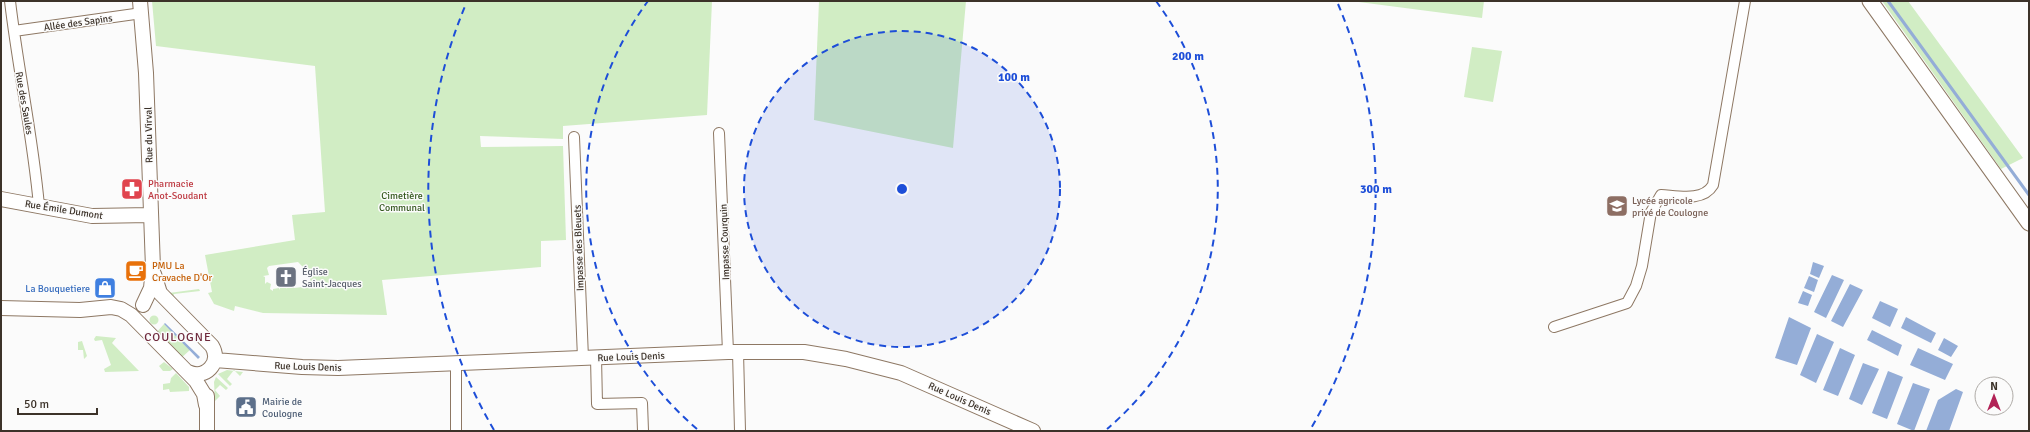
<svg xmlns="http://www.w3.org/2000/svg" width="2030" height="432" font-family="Signika,sans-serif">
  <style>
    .green { fill: #d1edc4; fill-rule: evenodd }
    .water { fill: #94add7 }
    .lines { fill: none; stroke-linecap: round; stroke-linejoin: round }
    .stream { stroke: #94add7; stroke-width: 3 }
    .street-casing { stroke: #8e7864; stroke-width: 12 }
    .secondary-casing { stroke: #8e7864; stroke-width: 16 }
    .primary-casing { stroke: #8e7864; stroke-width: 17 }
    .street { stroke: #fff; stroke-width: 10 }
    .secondary { stroke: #fff; stroke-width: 14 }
    .primary { stroke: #fff; stroke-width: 15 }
    .ring { fill: none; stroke: #1d4ed8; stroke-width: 2; stroke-dasharray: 7 5 }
    .labels { text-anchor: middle; stroke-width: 3; stroke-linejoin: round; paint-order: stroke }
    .street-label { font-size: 10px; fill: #3c3229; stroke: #fbfbfb }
    .health-label { font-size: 10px; fill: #be3a42; stroke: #fbfbfb; text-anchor: start }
    .park-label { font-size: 10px; fill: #34581d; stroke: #fbfbfb }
    .education-label { font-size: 10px; fill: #785e54; stroke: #fbfbfb; text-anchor: start }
    .food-label { font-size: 10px; fill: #c56008; stroke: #fbfbfb; text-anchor: start }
    .worship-label { font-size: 10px; fill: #5b616d; stroke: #fbfbfb; text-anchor: start }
    .shop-label { font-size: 10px; fill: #366cbe; stroke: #fbfbfb; text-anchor: end }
    .service-label { font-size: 10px; fill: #4e5e75; stroke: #fbfbfb; text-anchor: start }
    .quarter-label { font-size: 12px; letter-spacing: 1px; fill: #6f293c; stroke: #fbfbfb }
    .centre { fill: #1d4ed8; stroke: #fbfbfb; stroke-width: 2 }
    .ring-label { font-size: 12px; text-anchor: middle; font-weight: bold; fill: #1d4ed8; stroke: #fbfbfb; stroke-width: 3; stroke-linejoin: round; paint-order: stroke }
  </style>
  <rect width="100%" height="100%" fill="#fbfbfb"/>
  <path class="green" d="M 152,1 L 712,1 L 707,115 L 563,126 L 563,139 L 480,136 L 481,147 L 563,146 L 566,240 L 541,241 L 541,267 L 382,280 L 387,315 L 263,313 L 235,306 L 234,311 L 214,304 L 208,293 L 212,292 L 205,255 L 295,240 L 292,215 L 325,212 L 315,66 L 156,46 ZM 298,262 L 308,272 L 308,277 L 310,278 L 311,286 L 294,288 L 294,286 L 287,287 L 287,289 L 286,287 L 280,288 L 280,290 L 279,288 L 273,289 L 273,291 L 270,289 L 271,284 L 267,282 L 265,284 L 265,277 L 263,276 L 269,275 L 267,268 L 269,266 Z
    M 819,1 L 966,1 L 953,148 L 814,120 Z
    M 1351,1 L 1484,1 L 1482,18 Z
    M 1882,1 L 1908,1 L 2023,158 L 2001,169 Z
    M 1472,47 L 1502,51 L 1493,102 L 1464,97 Z
    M 199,289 L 200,291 L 174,294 L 173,298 L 169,293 Z
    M149.5 320a4.5 4.5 0 1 1 9 0a4.5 4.5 0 1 1-9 0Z
    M 164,324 L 190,350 L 180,359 L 155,334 Z
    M 96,336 L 116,338 L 112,343 L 139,371 L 105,372 L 104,369 L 111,365 L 102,340 L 95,341 L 94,339 Z
    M 82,341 L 87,356 L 84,359 L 83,350 L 78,350 L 78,342 Z
    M 164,362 L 173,369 L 170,371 L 163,371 L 159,366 Z
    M 227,370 L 243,372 L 240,376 L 234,370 L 227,379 L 232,384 L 230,386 L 218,374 Z
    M 176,373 L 189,387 L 189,391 L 170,392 L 169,389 L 163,390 L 163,384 L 170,383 L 171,378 Z
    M 216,377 L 228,388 L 226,390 L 220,385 L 215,390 L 220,396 L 215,401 L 214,382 Z"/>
  <path class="water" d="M 1813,262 L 1824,266 L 1819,278 L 1810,274 Z
    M 1832,275 L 1844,280 L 1826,318 L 1814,312 Z
    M 1809,276 L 1818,280 L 1814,292 L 1804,288 Z
    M 1850,284 L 1863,290 L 1843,327 L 1831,321 Z
    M 1803,291 L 1812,295 L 1808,306 L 1798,303 Z
    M 1880,301 L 1898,309 L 1890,327 L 1872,318 Z
    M 1789,317 L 1811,328 L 1797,365 L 1775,358 Z
    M 1906,317 L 1936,333 L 1931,343 L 1901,328 Z
    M 165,323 L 200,357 L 198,359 L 164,324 Z
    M 1872,330 L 1902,345 L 1898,356 L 1867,340 Z
    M 1817,334 L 1834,342 L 1816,383 L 1800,375 Z
    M 1944,338 L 1958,346 L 1951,357 L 1938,350 Z
    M 1840,348 L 1855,355 L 1838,396 L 1823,390 Z
    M 1918,348 L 1953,364 L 1945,380 L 1910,365 Z
    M 1863,363 L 1879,369 L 1862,405 L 1849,399 Z
    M 1888,371 L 1903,377 L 1887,419 L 1872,413 Z
    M 1913,383 L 1930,389 L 1914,431 L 1897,424 Z
    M 1956,389 L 1963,392 L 1949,431 L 1926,431 L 1938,400 Z"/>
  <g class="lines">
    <path class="stream" d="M 1888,1 L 2029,195"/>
    <g class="street-casing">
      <path id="street" d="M 10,1 C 18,70 33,137 39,206
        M 14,31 L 142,13
        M 719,133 L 728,352
        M 574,137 L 583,358
        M 1554,327 L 1627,303 L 1636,286 L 1642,266 L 1651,212 L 1661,195 C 1678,196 1703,202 1713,185 L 1745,1
        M 738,352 L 740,431
        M 596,357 L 597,404 L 642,403 L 643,431
        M 456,363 L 456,431"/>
    </g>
    <g class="secondary-casing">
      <path id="secondary" d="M 140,1 L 146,73 L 153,268 L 151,288 L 143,305
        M 1,199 L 92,216 L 150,215
        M 154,274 L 160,293 L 212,346 C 222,363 205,380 188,372
        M 1,308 L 80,310 L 111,307 L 121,309 L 131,315 L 196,381 L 204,394 L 206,405
        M 215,360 L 302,367 L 338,368 L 728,352 L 804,352 L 846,359 L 901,373 L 1033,431
        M 207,396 L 207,431"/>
    </g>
    <g class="primary-casing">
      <path id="primary" d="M 1870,1 L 2029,223"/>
    </g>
    <use href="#street" class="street"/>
    <use href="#secondary" class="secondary"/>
    <use href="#primary" class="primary"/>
  </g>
  <circle cx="902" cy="189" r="158" fill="#1d4ed8" fill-opacity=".12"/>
  <g class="ring">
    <circle cx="902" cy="189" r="158"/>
    <path d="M697 429A316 316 0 0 1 648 1M1156 1A316 316 0 0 1 1107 429"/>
    <path d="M494 430A474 474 0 0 1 466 4M1338 4A474 474 0 0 1 1310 430"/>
  </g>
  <defs>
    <g id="pharmacy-square" transform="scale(1.15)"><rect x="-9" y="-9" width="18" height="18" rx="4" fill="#e0444e" stroke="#fbfbfb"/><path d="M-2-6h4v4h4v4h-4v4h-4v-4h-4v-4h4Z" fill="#fff"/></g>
    <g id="school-square" transform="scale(1.15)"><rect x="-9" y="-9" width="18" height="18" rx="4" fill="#8d6e63" stroke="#fbfbfb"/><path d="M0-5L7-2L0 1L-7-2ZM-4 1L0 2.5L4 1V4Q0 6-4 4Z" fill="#fff"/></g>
    <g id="cafe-square" transform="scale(1.15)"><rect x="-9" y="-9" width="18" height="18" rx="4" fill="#e8710a" stroke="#fbfbfb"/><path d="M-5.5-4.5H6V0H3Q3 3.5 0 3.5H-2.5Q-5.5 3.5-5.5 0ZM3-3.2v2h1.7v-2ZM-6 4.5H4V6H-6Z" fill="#fff"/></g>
    <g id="church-square" transform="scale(1.15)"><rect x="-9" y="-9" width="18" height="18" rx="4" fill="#6b7280" stroke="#fbfbfb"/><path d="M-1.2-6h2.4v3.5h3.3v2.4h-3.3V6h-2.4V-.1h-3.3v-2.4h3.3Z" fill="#fff"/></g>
    <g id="shop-square" transform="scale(1.15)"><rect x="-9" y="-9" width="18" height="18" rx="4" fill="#3f7fe0" stroke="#fbfbfb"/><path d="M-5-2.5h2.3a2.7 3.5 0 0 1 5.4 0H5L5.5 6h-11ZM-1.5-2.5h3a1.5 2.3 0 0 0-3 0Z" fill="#fff"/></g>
    <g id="civic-square" transform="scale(1.15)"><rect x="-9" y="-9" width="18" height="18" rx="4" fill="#5c6f8a" stroke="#fbfbfb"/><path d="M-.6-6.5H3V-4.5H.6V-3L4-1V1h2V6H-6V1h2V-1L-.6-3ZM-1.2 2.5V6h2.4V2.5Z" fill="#fff"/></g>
  </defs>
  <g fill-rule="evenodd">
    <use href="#pharmacy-square" x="132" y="189"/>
    <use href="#school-square" x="1617" y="206"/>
    <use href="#cafe-square" x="136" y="271"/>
    <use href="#church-square" x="286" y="277"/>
    <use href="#shop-square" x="105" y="288"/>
    <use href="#civic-square" x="246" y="407"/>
  </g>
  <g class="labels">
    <g class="street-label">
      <text transform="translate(78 22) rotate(-8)" y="4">Allée des Sapins</text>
      <text transform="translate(25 103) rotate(80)" y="4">Rue des Saules</text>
      <text transform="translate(148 135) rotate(-91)" y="4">Rue du Virval</text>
      <text transform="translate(64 209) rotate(9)" y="4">Rue Émile Dumont</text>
      <text transform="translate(724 242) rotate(-92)" y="4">Impasse Courquin</text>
      <text transform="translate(578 248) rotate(-92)" y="4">Impasse des Bleuets</text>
      <text transform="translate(631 356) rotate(-2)" y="4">Rue Louis Denis</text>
      <text transform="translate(308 366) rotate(2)" y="4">Rue Louis Denis</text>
      <text transform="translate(960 398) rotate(24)" y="4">Rue Louis Denis</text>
    </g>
    <g class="health-label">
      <text x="148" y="187">Pharmacie<tspan x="148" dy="12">Anot-Soudant</tspan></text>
    </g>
    <g class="park-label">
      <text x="402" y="199">Cimetière<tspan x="402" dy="12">Communal</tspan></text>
    </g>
    <g class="education-label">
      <text x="1632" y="204">Lycée agricole<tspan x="1632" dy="12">privé de Coulogne</tspan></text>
    </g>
    <g class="food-label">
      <text x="152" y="269">PMU La<tspan x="152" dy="12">Cravache D'Or</tspan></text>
    </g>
    <g class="worship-label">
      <text x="302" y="275">Église<tspan x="302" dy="12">Saint-Jacques</tspan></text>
    </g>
    <g class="shop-label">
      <text x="90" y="292">La Bouquetiere</text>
    </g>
    <g class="service-label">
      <text x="262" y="405">Mairie de<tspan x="262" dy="12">Coulogne</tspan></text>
    </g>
    <g class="quarter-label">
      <text x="178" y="341">COULOGNE</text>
    </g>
  </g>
  <circle cx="902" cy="189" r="6" class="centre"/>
  <g class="ring-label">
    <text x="1188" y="60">200 m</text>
    <text x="1014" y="81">100 m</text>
    <text x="1376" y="193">300 m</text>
  </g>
  <rect width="2030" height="432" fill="none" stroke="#3c3229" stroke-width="4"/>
  <g transform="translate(1994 396)"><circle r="19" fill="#fbfbfb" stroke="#afaba7"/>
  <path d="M0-3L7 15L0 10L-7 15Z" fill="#b22256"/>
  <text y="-6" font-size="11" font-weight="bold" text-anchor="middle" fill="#3c3229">N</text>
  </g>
  <path d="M18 408v6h79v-6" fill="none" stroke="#3c3229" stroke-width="2"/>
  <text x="24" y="408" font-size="12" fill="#3c3229" stroke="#fbfbfb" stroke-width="3" paint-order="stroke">50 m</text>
</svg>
